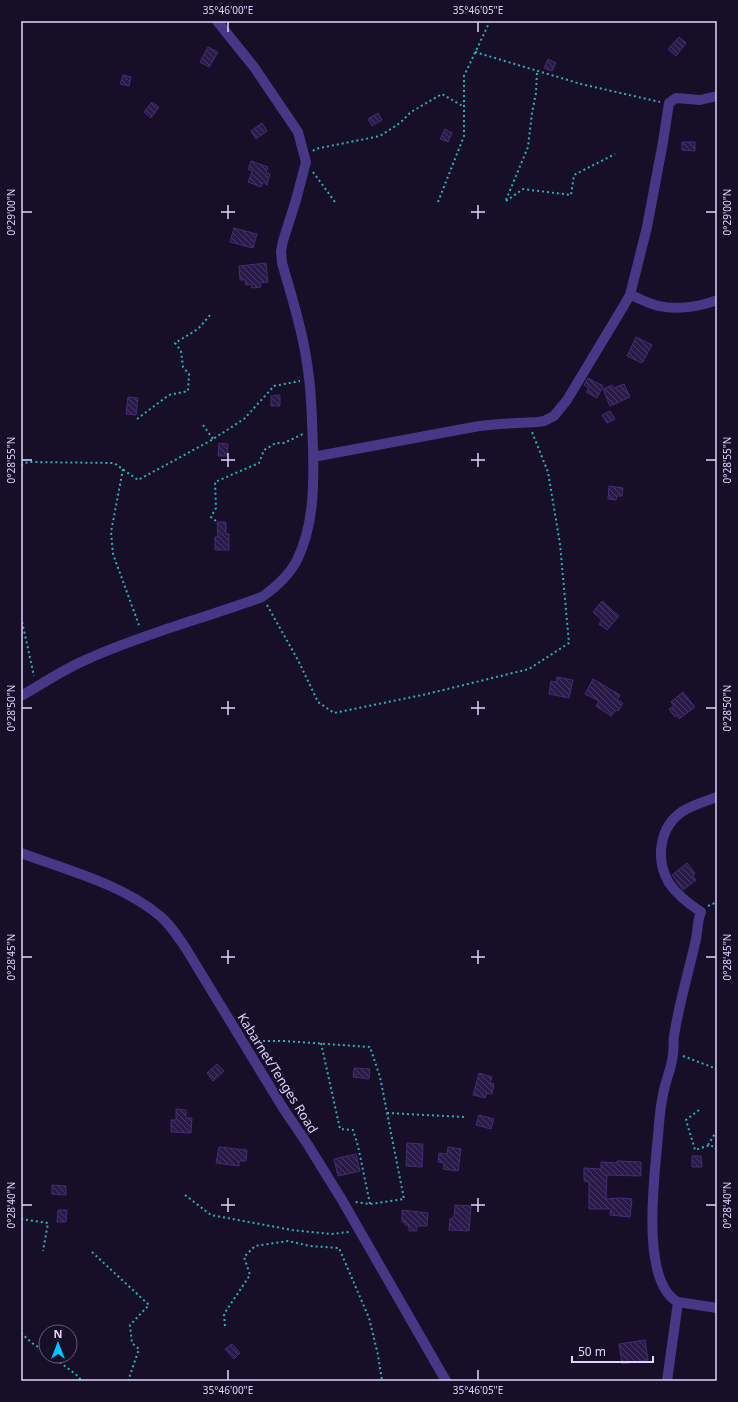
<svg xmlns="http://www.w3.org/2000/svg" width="738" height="1402" font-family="'Noto Sans',sans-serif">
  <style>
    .building { fill: url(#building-back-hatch); stroke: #442c75 }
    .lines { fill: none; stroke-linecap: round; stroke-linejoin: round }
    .path { stroke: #2cb1bc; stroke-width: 2; stroke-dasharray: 2 3; stroke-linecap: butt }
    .minor { stroke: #463887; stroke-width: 10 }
    .tertiary { stroke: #463887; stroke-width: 10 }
    .ticks { fill: none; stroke: #dfd5ff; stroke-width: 1.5 }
    .labels { text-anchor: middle; stroke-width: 4; stroke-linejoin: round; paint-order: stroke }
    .street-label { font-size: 13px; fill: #dfd5ff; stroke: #160f27 }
    .neatline { fill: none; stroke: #dfd5ff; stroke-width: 1.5 }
    .ticks-label { font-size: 10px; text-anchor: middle; fill: #dfd5ff }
  </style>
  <defs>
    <pattern id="building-back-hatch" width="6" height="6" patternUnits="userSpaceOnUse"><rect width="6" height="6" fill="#2a1a49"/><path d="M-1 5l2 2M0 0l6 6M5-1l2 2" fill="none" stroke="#483a64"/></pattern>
  </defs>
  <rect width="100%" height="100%" fill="#160f27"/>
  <path class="building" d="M 679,37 L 686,43 L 676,56 L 668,49 Z
    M 208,47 L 218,52 L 209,67 L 200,62 Z
    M 548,59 L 556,63 L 552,71 L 544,68 Z
    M 123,75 L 131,77 L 129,86 L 120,84 Z
    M 152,102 L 159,107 L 151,118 L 144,112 Z
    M 378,113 L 382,120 L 372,126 L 368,119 Z
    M 262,123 L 267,131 L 256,139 L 251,131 Z
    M 445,129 L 452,133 L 448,142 L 440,139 Z
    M 682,142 L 695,142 L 695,151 L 682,150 Z
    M 251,161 L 268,167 L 266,173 L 270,174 L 267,185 L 263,182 L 261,187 L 248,182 L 252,171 L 248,169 Z
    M 234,228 L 257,234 L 253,248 L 230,242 Z
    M 266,263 L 268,282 L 260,283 L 261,287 L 252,288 L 251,284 L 246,285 L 245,280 L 240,280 L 239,266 Z
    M 636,337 L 652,345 L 642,363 L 627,356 Z
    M 588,378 L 603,386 L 597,398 L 586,392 L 589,388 L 584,385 Z
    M 624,384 L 630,397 L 610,406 L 603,389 L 612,385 L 614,388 Z
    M 280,395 L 280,406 L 271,406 L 271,396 Z
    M 128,397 L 138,398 L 136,415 L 126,414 Z
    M 610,411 L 615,419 L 607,423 L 602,415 Z
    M 219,443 L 228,444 L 227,456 L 218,456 Z
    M 609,486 L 623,488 L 622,496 L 617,496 L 616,500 L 608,499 Z
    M 217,522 L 226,522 L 226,534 L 229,534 L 229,550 L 215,550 L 215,537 L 218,537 Z
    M 602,601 L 619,616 L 607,630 L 599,624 L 602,620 L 593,612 Z
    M 557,677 L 573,680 L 569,698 L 549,694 L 551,681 L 556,682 Z
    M 593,679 L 620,695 L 617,700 L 623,703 L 618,711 L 616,710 L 611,716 L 596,706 L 599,701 L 585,694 Z
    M 683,692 L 695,707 L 679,719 L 677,715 L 675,717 L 669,709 L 674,706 L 671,702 Z
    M 687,863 L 695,873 L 693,876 L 696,880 L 683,890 L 672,875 Z
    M 217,1064 L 224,1071 L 213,1081 L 207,1073 Z
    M 354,1068 L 370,1069 L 369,1079 L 353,1077 Z
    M 479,1073 L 492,1077 L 490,1083 L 494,1084 L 492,1094 L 487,1093 L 485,1098 L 473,1095 Z
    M 176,1109 L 186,1110 L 186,1118 L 192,1118 L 191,1133 L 171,1132 L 171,1120 L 176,1120 Z
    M 479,1115 L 494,1119 L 491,1129 L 476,1125 Z
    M 407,1143 L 423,1144 L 422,1167 L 406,1166 Z
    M 219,1147 L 247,1150 L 246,1161 L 239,1161 L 239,1166 L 216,1163 Z
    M 448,1147 L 461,1149 L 458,1171 L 443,1169 L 444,1163 L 438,1162 L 439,1153 L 447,1154 Z
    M 356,1154 L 360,1171 L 338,1176 L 334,1159 Z
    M 692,1156 L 701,1156 L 702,1167 L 692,1167 Z
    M 617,1161 L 641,1162 L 641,1176 L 607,1175 L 606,1199 L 620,1198 L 632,1199 L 630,1217 L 610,1215 L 611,1209 L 589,1209 L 589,1182 L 584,1181 L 584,1168 L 601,1169 L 601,1162 L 617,1163 Z
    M 52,1185 L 66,1186 L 66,1195 L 52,1194 Z
    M 455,1205 L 471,1206 L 469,1231 L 449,1230 L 450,1219 L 454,1217 Z
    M 58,1210 L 67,1210 L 66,1222 L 57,1222 Z
    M 402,1210 L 428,1213 L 427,1226 L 417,1226 L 417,1231 L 409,1231 L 409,1226 L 405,1225 L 405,1222 L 402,1222 Z
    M 645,1340 L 648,1360 L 622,1364 L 619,1344 Z
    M 232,1344 L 240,1353 L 234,1359 L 225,1349 Z"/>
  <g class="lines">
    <path class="path" d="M 475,52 L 581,84 L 660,102
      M 313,151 L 315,149 L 380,136 L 400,123 L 411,112 L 442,94 L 464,107
      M 313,172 L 335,202
      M 506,200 L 528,147 L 532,113 L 536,93 L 537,71
      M 506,201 L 523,189 L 571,195 L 574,175 L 615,154
      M 438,202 L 464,136 L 464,76 L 490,21
      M 137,419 L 169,395 L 188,391 L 189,374 L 183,367 L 181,351 L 175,343 L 198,329 L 211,314
      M 203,425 L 213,439
      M 21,465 L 28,462 L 114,463 L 138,480 L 210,441 L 244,419 L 274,386 L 300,381
      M 123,469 L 111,532 L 113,554 L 140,628
      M 216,521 L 211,517 L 216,508 L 215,482 L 259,463 L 264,450 L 276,443 L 284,443 L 303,434
      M 267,605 L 299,662 L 318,702 L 334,713 L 427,694 L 529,669 L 569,643 L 560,544 L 548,472 L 532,432
      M 21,617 L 34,676
      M 708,906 L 717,902
      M 253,1041 L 284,1041 L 370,1047 L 380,1077 L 404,1199 L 370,1204 L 355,1202
      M 321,1043 L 340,1129 L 353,1130 L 358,1146 L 370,1204
      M 683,1056 L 717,1069
      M 699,1110 L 686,1120 L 695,1150 L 710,1145 L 717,1149
      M 387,1113 L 465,1117
      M 708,1145 L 717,1130
      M 185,1195 L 211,1215 L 292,1230 L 331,1234 L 349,1232
      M 21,1219 L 48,1223 L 43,1251
      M 92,1252 L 149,1305 L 130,1325 L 132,1343 L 139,1349 L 128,1381
      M 225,1326 L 224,1314 L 250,1275 L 244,1257 L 255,1246 L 288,1241 L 310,1246 L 339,1248 L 369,1318 L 378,1355 L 382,1381
      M 21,1333 L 32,1343 L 46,1352
      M 52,1356 L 79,1377 L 81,1381"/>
    <path class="minor" d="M 630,295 C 639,298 649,304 659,306 C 676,310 700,307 717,300
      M 313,457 L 479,426 L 500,424 L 538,422 L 544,421 L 554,416 L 567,400 L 623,307 L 630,295 L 647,227 L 663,142 L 669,103 L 676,98 L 700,100 L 717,96
      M 21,696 C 44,683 65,668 90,658 C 146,633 205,618 262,597 C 276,587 289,576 297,560 C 314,525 314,486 313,448 C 312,425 312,401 309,378 C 305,339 293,301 282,263 L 281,251 L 283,241 L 296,200 L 306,162 L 298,132 L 254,67 L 217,21
      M 717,797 C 706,801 693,805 683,811 C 659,827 655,859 669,883 C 677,895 689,904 701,912 C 697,921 698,930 696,939 C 689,971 679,1003 674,1036 C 673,1042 674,1048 673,1054 C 672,1068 665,1081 663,1095 C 659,1112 659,1129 657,1146 C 654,1181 641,1283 678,1302 L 717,1308
      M 667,1381 L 678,1302"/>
    <path class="tertiary" d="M 21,853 C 67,870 122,884 160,916 C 170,924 178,937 185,947 L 283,1108 L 308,1145 L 342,1200 L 446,1381"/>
  </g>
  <path class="ticks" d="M 228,22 L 228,32M 478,22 L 478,32M 228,205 L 228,219M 478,205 L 478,219M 22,212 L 32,212M 221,212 L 235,212M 471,212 L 485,212M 706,212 L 716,212M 228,453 L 228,467M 478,453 L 478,467M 22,460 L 32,460M 221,460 L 235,460M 471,460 L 485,460M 706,460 L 716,460M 228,701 L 228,715M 478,701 L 478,715M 22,708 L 32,708M 221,708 L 235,708M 471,708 L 485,708M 706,708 L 716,708M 228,950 L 228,964M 478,950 L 478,964M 22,957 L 32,957M 221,957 L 235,957M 471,957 L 485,957M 706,957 L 716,957M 228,1198 L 228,1212M 478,1198 L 478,1212M 22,1205 L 32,1205M 221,1205 L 235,1205M 471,1205 L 485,1205M 706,1205 L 716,1205M 228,1370 L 228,1380M 478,1370 L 478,1380"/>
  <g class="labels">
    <g class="street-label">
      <text transform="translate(278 1073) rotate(58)" y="5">Kabarnet/Tenges Road</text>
    </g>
  </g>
  <rect width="738" height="1402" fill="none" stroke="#160f27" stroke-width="44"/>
  <g transform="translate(58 1344)"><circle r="19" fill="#160f27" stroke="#665e7d"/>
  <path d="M0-3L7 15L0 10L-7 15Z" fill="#01c3ff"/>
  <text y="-6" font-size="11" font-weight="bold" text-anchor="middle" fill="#dfd5ff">N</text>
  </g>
  <path d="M572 1356v6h81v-6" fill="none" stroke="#dfd5ff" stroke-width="2"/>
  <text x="578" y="1356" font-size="12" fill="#dfd5ff" stroke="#160f27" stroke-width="3" paint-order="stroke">50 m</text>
  <rect x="22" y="22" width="694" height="1358" class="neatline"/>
  <g class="ticks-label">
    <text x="228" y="14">35°46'00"E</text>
    <text x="478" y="14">35°46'05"E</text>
    <text transform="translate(11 212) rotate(-90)" y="4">0°29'00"N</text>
    <text transform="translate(727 212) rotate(-90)" y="4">0°29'00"N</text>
    <text transform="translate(11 460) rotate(-90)" y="4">0°28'55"N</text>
    <text transform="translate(727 460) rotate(-90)" y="4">0°28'55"N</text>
    <text transform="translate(11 708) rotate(-90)" y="4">0°28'50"N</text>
    <text transform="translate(727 708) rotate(-90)" y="4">0°28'50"N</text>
    <text transform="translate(11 957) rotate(-90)" y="4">0°28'45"N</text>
    <text transform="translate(727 957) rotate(-90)" y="4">0°28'45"N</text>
    <text transform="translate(11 1205) rotate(-90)" y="4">0°28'40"N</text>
    <text transform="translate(727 1205) rotate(-90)" y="4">0°28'40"N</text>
    <text x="228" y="1394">35°46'00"E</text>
    <text x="478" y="1394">35°46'05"E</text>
  </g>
</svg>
